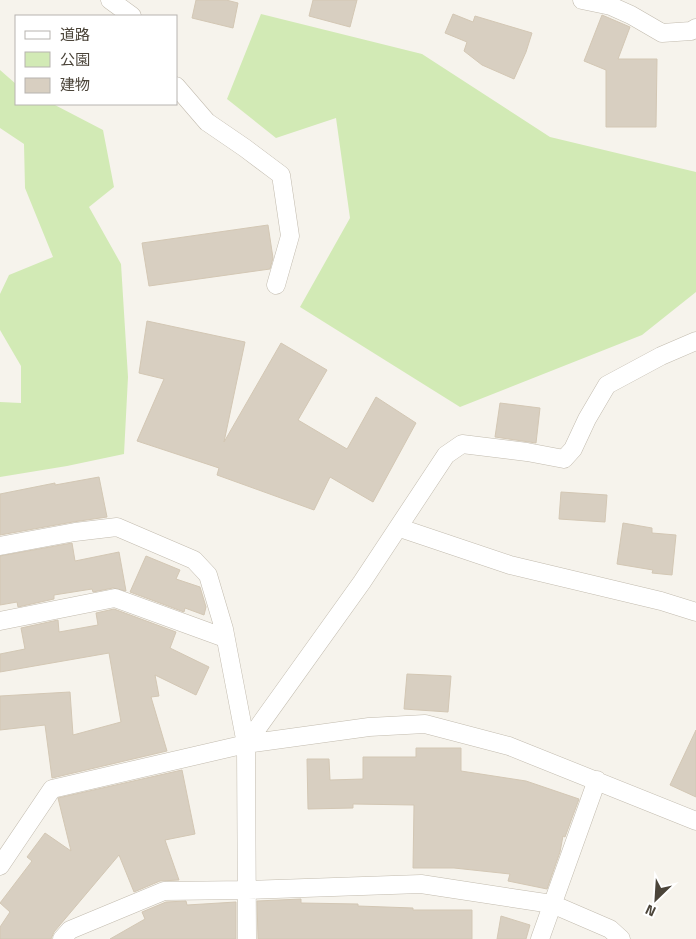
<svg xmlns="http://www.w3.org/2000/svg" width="696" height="939" font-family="'Titillium Web','Noto Sans JP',sans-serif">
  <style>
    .green { fill: #d2eab5 }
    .building { fill: #d8cfc1; stroke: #d3c7b4 }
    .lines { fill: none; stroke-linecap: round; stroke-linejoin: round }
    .street-casing { stroke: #c2bbae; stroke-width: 19 }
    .street { stroke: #fff; stroke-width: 18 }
  </style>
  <rect width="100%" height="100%" fill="#f6f3ec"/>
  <path class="green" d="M 261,14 L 422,54 L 550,137 L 696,172 L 696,292 L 642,335 L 460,407 L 300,307 L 350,218 L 336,118 L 276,138 L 227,99 Z
    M 0,70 L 16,84 L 16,104 L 53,104 L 103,130 L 114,187 L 89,207 L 121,264 L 128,377 L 124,454 L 67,466 L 0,477 L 0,402 L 21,403 L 21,366 L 0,330 L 0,294 L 9,275 L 53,257 L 25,188 L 24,144 L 0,128 Z"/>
  <path class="building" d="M 196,0 L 226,0 L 238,3 L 233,28 L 192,18 Z
    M 313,0 L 357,0 L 350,27 L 309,16 Z
    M 453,14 L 473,22 L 475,16 L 532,33 L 526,52 L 514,79 L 482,65 L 464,51 L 467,42 L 445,33 Z
    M 602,15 L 630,27 L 618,59 L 657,59 L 656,127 L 606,127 L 606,70 L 584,61 Z
    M 268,225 L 273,258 L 270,269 L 149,286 L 142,243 Z
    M 147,321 L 245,342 L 224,442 L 281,343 L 327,370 L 298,420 L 347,449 L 376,397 L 416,423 L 373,502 L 330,477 L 314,510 L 217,475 L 219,468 L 137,441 L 164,379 L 139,373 Z
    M 500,403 L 540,408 L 536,443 L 495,437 Z
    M 99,477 L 107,517 L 73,522 L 0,535 L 0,494 L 55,483 L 55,485 Z
    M 561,492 L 607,495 L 605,522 L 559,519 Z
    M 623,523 L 652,528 L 652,533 L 676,535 L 672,575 L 652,573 L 653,570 L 617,564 Z
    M 72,543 L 75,561 L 119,552 L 126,591 L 113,588 L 93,592 L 92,589 L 54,595 L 54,599 L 18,607 L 17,602 L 0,605 L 0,556 Z
    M 146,556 L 180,570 L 176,579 L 200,587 L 206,607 L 204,615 L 185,608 L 184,612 L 130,592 Z
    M 114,609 L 176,632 L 170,648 L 209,667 L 196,695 L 155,675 L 159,696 L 151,697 L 167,751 L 52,778 L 45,725 L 0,730 L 0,696 L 70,692 L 73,735 L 121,722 L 109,653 L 0,672 L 0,654 L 25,649 L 21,628 L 58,620 L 59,632 L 98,625 L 96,613 Z
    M 407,674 L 451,676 L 448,712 L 404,709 Z
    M 696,730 L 696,797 L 670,785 Z
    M 416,748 L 461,748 L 461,771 L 526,781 L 579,799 L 565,837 L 563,836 L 560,852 L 547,889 L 508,881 L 510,874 L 454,868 L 413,868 L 414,805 L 353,804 L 353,808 L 308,809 L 307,759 L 329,759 L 330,780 L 363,779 L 363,757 L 416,757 Z
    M 182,770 L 195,834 L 165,840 L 179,880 L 160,881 L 134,892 L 119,855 L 54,932 L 51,939 L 0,939 L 0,927 L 10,912 L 0,903 L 32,861 L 27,857 L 45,833 L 71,851 L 58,798 Z
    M 301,899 L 301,903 L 358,904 L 358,906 L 413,908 L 413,910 L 472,910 L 472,939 L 258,939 L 257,901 Z
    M 186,901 L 187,905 L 236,902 L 236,939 L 110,939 L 145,919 L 142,912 L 166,902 Z
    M 501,916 L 530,925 L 526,939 L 497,939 Z"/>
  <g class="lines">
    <g class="street-casing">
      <path id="street" d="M 110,0 L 132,16
        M 582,0 L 611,6 L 631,15 L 662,33 L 691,31 L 696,28
        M 176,86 L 207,122 L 245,148 L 281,175 L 290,236 L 276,285
        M 400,528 L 510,565 L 661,601 L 696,612
        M 0,546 L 75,532 L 117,527 L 194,560 L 208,575 L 224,629 L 246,744 L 247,939
        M 0,621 L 115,598 L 225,638
        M 246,744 L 362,582 L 446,455 L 462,444 L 527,452 L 564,459 L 573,449 L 587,419 L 607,385 L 661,356 L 696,341
        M 0,866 L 52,789 L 246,744 L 369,727 L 425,724 L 509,746 L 696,821
        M 62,939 L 70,930 L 164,891 L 248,890 L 421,884 L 552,904 L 610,929 L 621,939
        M 540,939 L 597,780"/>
    </g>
    <use href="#street" class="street"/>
  </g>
  <rect x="15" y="15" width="162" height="90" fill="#ffffff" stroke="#b7b4b0"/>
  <rect x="25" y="31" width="25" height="8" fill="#ffffff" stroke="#b7b4b0"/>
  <text x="60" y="40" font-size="15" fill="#4b4439">道路</text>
  <rect x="25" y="52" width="25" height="15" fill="#d2eab5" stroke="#b7b4b0"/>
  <text x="60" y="65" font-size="15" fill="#4b4439">公園</text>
  <rect x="25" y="78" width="25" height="15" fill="#d8cfc1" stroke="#b7b4b0"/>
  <text x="60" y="90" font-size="15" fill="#4b4439">建物</text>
  <g transform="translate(656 899) rotate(205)" stroke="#ffffff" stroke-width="4" paint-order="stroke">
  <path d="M0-4L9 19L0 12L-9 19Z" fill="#4b4439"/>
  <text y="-8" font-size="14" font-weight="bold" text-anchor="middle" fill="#4b4439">N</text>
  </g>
</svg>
